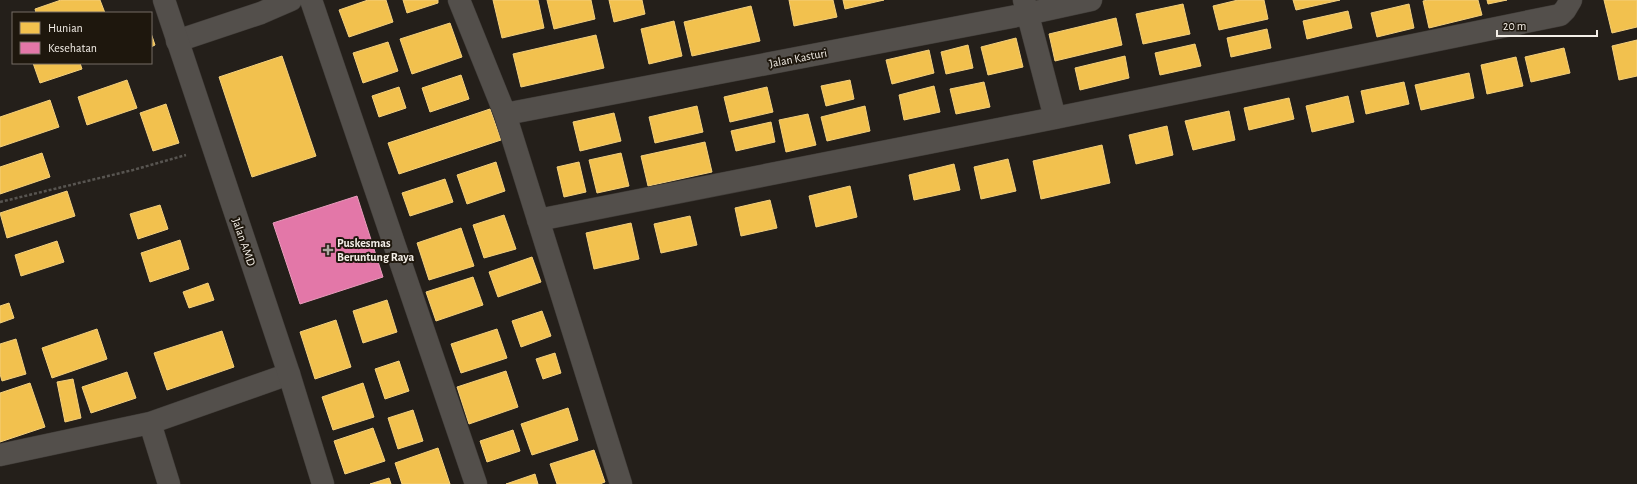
<svg xmlns="http://www.w3.org/2000/svg" width="1637" height="484" font-family="'Alegreya Sans',sans-serif">
  <style>
    .homes { fill: #f2c14e; stroke: #f3cf7c }
    .health { fill: #e377a8; stroke: #e89bbb }
    .lines { fill: none; stroke-linecap: round; stroke-linejoin: round }
    .minor-casing { stroke: #3f3b37; stroke-width: 23 }
    .tertiary-casing { stroke: #3f3b37; stroke-width: 23 }
    .path { stroke: #585551; stroke-width: 2.5; stroke-dasharray: 3 2; stroke-linecap: butt }
    .minor { stroke: #534f4b; stroke-width: 22 }
    .tertiary { stroke: #534f4b; stroke-width: 22 }
    .poi-dot { fill: #aba6a0; stroke: #1e170d; stroke-width: 1.5 }
    .labels { text-anchor: middle; stroke-width: 4; stroke-linejoin: round; paint-order: stroke }
    .street-label { font-size: 12px; fill: #f4efe8; stroke: #1e170d }
    .poi-label { font-size: 12px; font-weight: bold; fill: #f4efe8; stroke: #1e170d; text-anchor: start }
  </style>
  <rect width="100%" height="100%" fill="#241f1a"/>
  <path class="homes" d="M 61,0 L 100,0 L 105,13 L 36,13 L 35,9 Z
    M 368,0 L 386,0 L 393,22 L 349,37 L 339,10 Z
    M 403,0 L 438,0 L 438,3 L 407,13 Z
    M 493,0 L 538,0 L 544,28 L 502,38 Z
    M 547,0 L 591,0 L 595,19 L 554,29 Z
    M 609,0 L 642,0 L 645,14 L 614,22 Z
    M 789,0 L 833,0 L 837,17 L 794,26 Z
    M 843,0 L 884,0 L 845,9 Z
    M 1238,0 L 1264,0 L 1268,19 L 1219,30 L 1213,6 Z
    M 1293,0 L 1340,0 L 1296,10 Z
    M 1428,0 L 1478,0 L 1482,15 L 1429,28 L 1423,1 Z
    M 1487,0 L 1507,0 L 1488,4 Z
    M 1604,0 L 1637,0 L 1637,27 L 1612,33 Z
    M 1183,4 L 1190,34 L 1143,44 L 1136,14 Z
    M 1409,4 L 1414,28 L 1377,37 L 1371,13 Z
    M 751,6 L 760,41 L 692,56 L 684,22 Z
    M 1348,11 L 1352,28 L 1307,39 L 1303,21 Z
    M 1116,18 L 1122,45 L 1055,61 L 1049,34 Z
    M 674,21 L 682,56 L 649,64 L 641,29 Z
    M 450,23 L 462,57 L 412,74 L 400,39 Z
    M 1267,29 L 1271,48 L 1231,57 L 1227,38 Z
    M 151,33 L 155,45 L 151,47 Z
    M 596,35 L 604,68 L 521,87 L 513,54 Z
    M 1016,38 L 1023,67 L 988,75 L 981,47 Z
    M 1637,40 L 1637,76 L 1619,80 L 1612,46 Z
    M 388,42 L 398,71 L 363,83 L 353,53 Z
    M 1195,44 L 1201,66 L 1160,75 L 1155,53 Z
    M 968,45 L 973,68 L 946,74 L 941,52 Z
    M 1564,48 L 1570,73 L 1531,82 L 1525,57 Z
    M 929,50 L 934,73 L 892,84 L 886,60 Z
    M 282,56 L 316,156 L 252,177 L 219,77 Z
    M 1125,56 L 1129,78 L 1080,90 L 1075,68 Z
    M 1516,57 L 1523,86 L 1487,94 L 1481,65 Z
    M 33,63 L 80,63 L 82,69 L 40,83 Z
    M 1469,73 L 1474,98 L 1421,110 L 1415,85 Z
    M 461,75 L 469,99 L 430,112 L 422,88 Z
    M 127,80 L 137,108 L 87,125 L 78,97 Z
    M 850,80 L 854,99 L 826,106 L 821,86 Z
    M 984,82 L 990,107 L 956,114 L 950,89 Z
    M 1404,82 L 1409,104 L 1366,114 L 1361,91 Z
    M 934,86 L 940,112 L 904,120 L 899,95 Z
    M 399,87 L 406,108 L 379,117 L 372,96 Z
    M 767,87 L 773,112 L 730,122 L 724,97 Z
    M 1348,96 L 1354,122 L 1312,132 L 1306,106 Z
    M 1289,98 L 1294,119 L 1249,130 L 1244,108 Z
    M 50,100 L 59,127 L 0,147 L 0,117 Z
    M 166,104 L 179,143 L 153,151 L 140,113 Z
    M 697,106 L 703,132 L 655,143 L 649,117 Z
    M 865,106 L 870,131 L 827,141 L 821,117 Z
    M 490,109 L 501,140 L 399,174 L 388,143 Z
    M 1229,111 L 1235,140 L 1193,150 L 1185,121 Z
    M 614,113 L 621,141 L 580,151 L 573,122 Z
    M 808,114 L 816,145 L 786,152 L 779,120 Z
    M 771,122 L 775,142 L 736,151 L 731,131 Z
    M 1167,126 L 1173,155 L 1136,164 L 1129,135 Z
    M 705,142 L 712,172 L 648,186 L 641,156 Z
    M 1102,145 L 1110,183 L 1041,199 L 1033,161 Z
    M 42,153 L 50,177 L 0,194 L 0,167 Z
    M 621,153 L 629,186 L 597,193 L 589,160 Z
    M 1008,159 L 1016,191 L 981,199 L 974,167 Z
    M 496,162 L 505,191 L 467,204 L 457,175 Z
    M 579,162 L 586,192 L 564,197 L 557,167 Z
    M 954,164 L 960,190 L 914,200 L 909,175 Z
    M 445,179 L 453,202 L 410,216 L 402,193 Z
    M 850,186 L 857,217 L 816,227 L 809,196 Z
    M 67,191 L 75,216 L 7,238 L 0,213 Z
    M 770,200 L 777,228 L 741,236 L 735,208 Z
    M 160,205 L 168,229 L 138,239 L 130,214 Z
    M 504,215 L 516,249 L 484,258 L 473,225 Z
    M 690,216 L 697,245 L 661,253 L 654,224 Z
    M 631,223 L 639,259 L 594,269 L 586,233 Z
    M 461,228 L 474,266 L 429,280 L 417,243 Z
    M 180,240 L 189,269 L 150,282 L 141,253 Z
    M 57,241 L 64,262 L 21,276 L 15,255 Z
    M 532,257 L 541,282 L 498,297 L 489,272 Z
    M 473,277 L 483,305 L 436,321 L 426,292 Z
    M 208,283 L 214,300 L 189,308 L 183,292 Z
    M 387,300 L 397,332 L 363,343 L 353,311 Z
    M 9,303 L 14,318 L 0,323 L 0,306 Z
    M 542,311 L 551,336 L 521,347 L 512,321 Z
    M 336,320 L 351,367 L 315,379 L 300,332 Z
    M 97,329 L 107,359 L 52,378 L 42,348 Z
    M 497,329 L 507,358 L 461,373 L 451,344 Z
    M 222,331 L 234,367 L 167,390 L 154,353 Z
    M 16,339 L 26,374 L 2,381 L 0,374 L 0,344 Z
    M 555,353 L 561,373 L 543,379 L 536,359 Z
    M 399,361 L 409,391 L 385,399 L 375,369 Z
    M 506,371 L 518,407 L 469,424 L 457,387 Z
    M 127,372 L 136,398 L 91,413 L 82,387 Z
    M 73,379 L 81,418 L 65,422 L 57,382 Z
    M 30,383 L 45,427 L 0,442 L 0,393 Z
    M 363,383 L 374,417 L 333,430 L 322,397 Z
    M 568,408 L 578,440 L 532,455 L 521,424 Z
    M 413,410 L 423,441 L 398,449 L 388,418 Z
    M 373,428 L 385,461 L 345,474 L 334,441 Z
    M 513,430 L 520,451 L 487,462 L 480,441 Z
    M 438,448 L 450,484 L 402,484 L 395,463 Z
    M 594,450 L 605,482 L 600,484 L 557,484 L 550,464 Z
    M 535,474 L 538,484 L 506,484 Z
    M 389,478 L 391,484 L 370,484 Z"/>
  <path class="health" d="M 357,196 L 383,277 L 300,304 L 273,223 Z"/>
  <g class="lines">
    <g class="minor-casing">
      <path id="minor" d="M 311,0 L 476,484
        M 459,0 L 505,114 L 621,484
        M 1024,0 L 1055,118
        M 177,41 L 261,13 L 291,0
        M 505,114 L 1027,14 L 1091,0
        M 538,220 L 1055,118 L 1560,15 L 1565,10 L 1571,0
        M 150,423 L 169,484
        M 0,455 L 150,423 L 289,374"/>
    </g>
    <g class="tertiary-casing">
      <path id="tertiary" d="M 164,0 L 289,374 L 323,484"/>
    </g>
    <path class="path" d="M 0,202 L 133,170 L 186,155"/>
    <use href="#minor" class="minor"/>
    <use href="#tertiary" class="tertiary"/>
  </g>
  <path class="poi-dot" d="M326 244h4v4h4v4h-4v4h-4v-4h-4v-4h4z"/>
  <g class="labels">
    <g class="street-label">
      <text transform="translate(798 58) rotate(-11)" y="4">Jalan Kasturi</text>
      <text transform="translate(244 242) rotate(71)" y="4">Jalan AMD</text>
    </g>
    <g class="poi-label">
      <text x="337" y="247">Puskesmas<tspan x="337" dy="14">Beruntung Raya</tspan></text>
    </g>
  </g>
  <rect x="12" y="12" width="140" height="52" fill="#1e170d" stroke="#746d65"/>
  <rect x="20" y="22" width="20" height="12" fill="#f2c14e" stroke="#746d65"/>
  <text x="48" y="32" font-size="12" fill="#f4efe8">Hunian</text>
  <rect x="20" y="42" width="20" height="12" fill="#e377a8" stroke="#746d65"/>
  <text x="48" y="52" font-size="12" fill="#f4efe8">Kesehatan</text>
  <path d="M1497 30v6h100v-6" fill="none" stroke="#f4efe8" stroke-width="2"/>
  <text x="1503" y="30" font-size="12" fill="#f4efe8" stroke="#1e170d" stroke-width="3" paint-order="stroke">20 m</text>
</svg>
